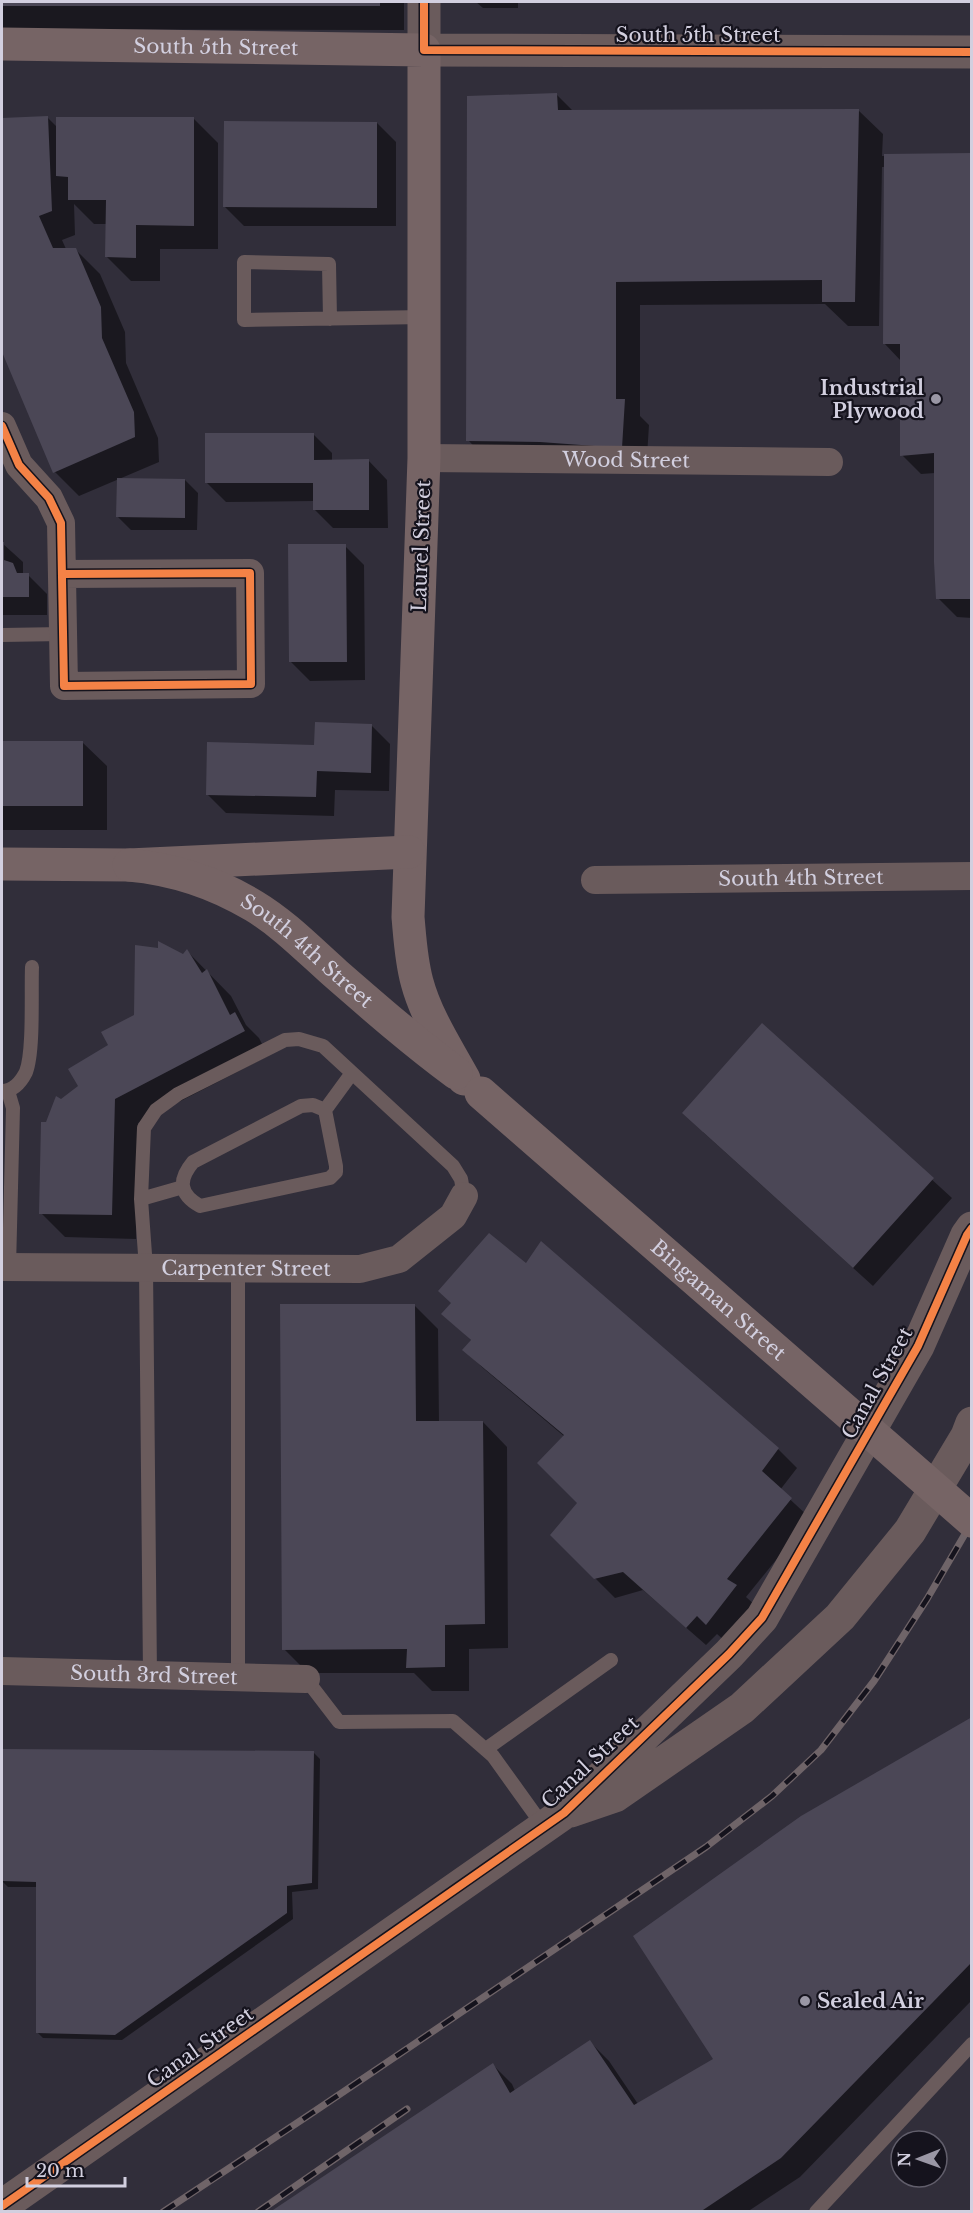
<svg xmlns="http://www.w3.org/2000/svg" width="973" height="2213" font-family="'Libre Baskerville',serif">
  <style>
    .shadow { fill: #0007 }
    .building { fill: #4b4756 }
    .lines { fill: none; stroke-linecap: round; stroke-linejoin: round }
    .service { stroke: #6a5b5c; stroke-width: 14 }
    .minor { stroke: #6a5b5c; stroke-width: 28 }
    .tertiary { stroke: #6a5b5c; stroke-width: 33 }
    .primary { stroke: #766465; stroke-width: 33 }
    .rail-casing { stroke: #6f6468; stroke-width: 7 }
    .rail { stroke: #15131d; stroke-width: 4.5; stroke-dasharray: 14; stroke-linecap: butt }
    .primary-bridge { stroke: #766465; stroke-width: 33 }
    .cycleway-casing { stroke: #15131d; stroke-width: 11 }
    .cycleway { stroke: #f48246; stroke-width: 8 }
    .poi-dot { fill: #9a97a5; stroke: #15131d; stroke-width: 2 }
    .labels { text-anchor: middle; stroke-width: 4.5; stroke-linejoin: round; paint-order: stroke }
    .street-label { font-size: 20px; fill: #d2cfdf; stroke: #15131d }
    .poi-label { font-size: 20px; font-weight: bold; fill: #d2cfdf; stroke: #15131d; text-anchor: end }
  </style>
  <rect width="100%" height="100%" fill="#312e3a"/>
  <path class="shadow" d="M 2,2 L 404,2 L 404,30 L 2,29 Z
    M 476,2 L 518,2 L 518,8 L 483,8 Z
    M 556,94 L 574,112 L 858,110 L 883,134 L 882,156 L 972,155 L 972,618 L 957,617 L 938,598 L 935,473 L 921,474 L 902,455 L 901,361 L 884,343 L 885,167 L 882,167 L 879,326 L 848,326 L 825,304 L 640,305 L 640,416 L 649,425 L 646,472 L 492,465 L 468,440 Z
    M 48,118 L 58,128 L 194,119 L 218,143 L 218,249 L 160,249 L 160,281 L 131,281 L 107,257 L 107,224 L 94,224 L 74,204 L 75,235 L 62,240 L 66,249 L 75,249 L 100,274 L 125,332 L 126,363 L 158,438 L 159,462 L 79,496 L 55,472 L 2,348 L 2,120 Z
    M 377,123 L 396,142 L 396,226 L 244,226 L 225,207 Z
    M 313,434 L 332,453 L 332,461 L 368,460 L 387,480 L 388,528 L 333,528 L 314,509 L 314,501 L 226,502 L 207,483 Z
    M 185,480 L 198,493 L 197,530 L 131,530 L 118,517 Z
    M 2,543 L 23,562 L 23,575 L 28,575 L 47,594 L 47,615 L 2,615 Z
    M 345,546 L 364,565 L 365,680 L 310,681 L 291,662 Z
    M 371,725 L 390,744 L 389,791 L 335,790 L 334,816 L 226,813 L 207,794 L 315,746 Z
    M 2,742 L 82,742 L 107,766 L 107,830 L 2,830 Z
    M 187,951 L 231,996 L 246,1025 L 259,1038 L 268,1056 L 138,1123 L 136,1239 L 65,1237 L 41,1213 L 47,1123 L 61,1100 L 80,1086 Z
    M 763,1025 L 952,1198 L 873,1286 L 703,1132 Z
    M 541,1243 L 778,1449 L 797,1468 L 780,1490 L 810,1518 L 746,1597 L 755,1605 L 726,1642 L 717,1634 L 706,1645 L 643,1590 L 615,1598 L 552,1535 L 579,1503 L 565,1437 L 483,1368 L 464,1350 L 472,1341 L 443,1314 L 526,1265 Z
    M 414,1305 L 438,1329 L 439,1423 L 483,1422 L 507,1447 L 508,1648 L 469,1649 L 469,1691 L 432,1691 L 414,1673 L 308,1673 L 284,1649 Z
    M 972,1719 L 972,2000 L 800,2177 L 747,2212 L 272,2212 L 493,2065 L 512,2084 L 515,2091 L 590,2042 L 609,2061 L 638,2104 L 716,2060 Z
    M 5,1750 L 314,1753 L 320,1759 L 318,1889 L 292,1892 L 293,1919 L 122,2040 L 43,2038 L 37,2032 L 38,1887 L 8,1887 L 2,1881 Z"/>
  <path class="building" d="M 2,2 L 380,2 L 380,6 L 2,6 Z
    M 557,93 L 558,110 L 859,109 L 855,302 L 822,302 L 822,280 L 616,282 L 616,399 L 625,399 L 622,448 L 540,442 L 466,441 L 467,96 Z
    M 48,116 L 52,211 L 39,216 L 53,248 L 76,248 L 101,307 L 102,338 L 134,412 L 135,437 L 53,473 L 2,352 L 2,118 Z
    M 56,117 L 194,117 L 194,226 L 136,225 L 136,258 L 105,257 L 106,200 L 68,200 L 68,177 L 56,176 Z
    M 224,121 L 377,122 L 377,208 L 223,207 Z
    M 972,153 L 972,599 L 936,599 L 934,562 L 934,453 L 900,456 L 900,344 L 883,344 L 884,154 Z
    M 205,433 L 314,433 L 314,460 L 369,459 L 369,510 L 313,510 L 313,483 L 205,483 Z
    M 117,478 L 185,479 L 185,518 L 116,517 Z
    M 2,542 L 4,542 L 4,560 L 13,563 L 17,573 L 29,573 L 29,597 L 2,597 Z
    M 288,544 L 346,544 L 347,662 L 289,662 Z
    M 315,722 L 372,724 L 371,773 L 317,771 L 316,797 L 206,795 L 207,742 L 314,745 Z
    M 2,741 L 83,741 L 83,806 L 2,806 Z
    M 158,941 L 183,954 L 187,949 L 202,973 L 207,969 L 230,1015 L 235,1012 L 245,1031 L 115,1099 L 112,1215 L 39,1214 L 41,1122 L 46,1122 L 56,1096 L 61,1099 L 78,1086 L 68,1069 L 108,1045 L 101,1032 L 134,1015 L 135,945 L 158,948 Z
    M 762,1023 L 934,1178 L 853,1268 L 682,1113 Z
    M 489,1233 L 526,1263 L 541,1241 L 779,1448 L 762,1471 L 792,1498 L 727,1579 L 737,1585 L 706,1625 L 697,1616 L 686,1628 L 623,1572 L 594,1579 L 550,1535 L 577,1503 L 537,1463 L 564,1435 L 462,1350 L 471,1340 L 441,1314 L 451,1303 L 438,1291 Z
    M 280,1304 L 415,1304 L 416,1421 L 483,1421 L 485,1624 L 445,1625 L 445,1667 L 406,1668 L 407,1649 L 282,1650 Z
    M 972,1717 L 972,1962 L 781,2158 L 700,2212 L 270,2212 L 493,2063 L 510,2093 L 590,2040 L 634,2105 L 713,2059 L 633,1936 L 801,1816 Z
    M 3,1749 L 314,1751 L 312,1883 L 287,1886 L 287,1913 L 115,2035 L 36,2033 L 36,1882 L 2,1881 Z"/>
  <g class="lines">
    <path class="service" d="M 330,319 L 329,264 L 244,262 L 244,320 L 425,317
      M 2,635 L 63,634
      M 2,1091 C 13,1091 21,1082 26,1072 C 34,1051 31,992 32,967
      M 8,1091 L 13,1108 L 9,1267
      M 325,1110 L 313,1105 L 301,1106 L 193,1162 C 178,1180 179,1194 200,1206 L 330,1178 L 336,1172 L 336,1166 L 325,1110 L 352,1073
      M 141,1199 L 183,1187
      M 238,1269 L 238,1677
      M 150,1675 L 146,1268 L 141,1199 L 144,1128 L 156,1110 L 178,1094 L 285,1040 L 299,1039 L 323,1046 L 453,1166 L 461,1179 L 464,1196
      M 306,1679 L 339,1722 L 453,1721 L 493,1756 L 544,1827
      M 486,1749 L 611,1660
      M 816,2212 L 972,2044"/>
    <g class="minor">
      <path d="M 2,426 L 19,465 L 49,498 L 61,523 L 64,686 L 251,684 L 250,573 L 62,574"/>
      <path id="s1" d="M 424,458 L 829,462"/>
      <path id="s2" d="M 595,880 L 972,876"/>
      <path id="s3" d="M 2,1267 L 360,1269 L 399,1259 L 453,1216 L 464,1196"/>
      <path id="s4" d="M 2,1671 L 306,1679"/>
    </g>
    <path class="tertiary" d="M 424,2 L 424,50 L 972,52
      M 571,1811 L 615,1796 L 742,1708 L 840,1617 L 910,1531 L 967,1436 L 972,1423
      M 2,2206 L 564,1813 L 729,1654 L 762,1618 L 918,1346 L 967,1235 L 972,1228"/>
    <g class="primary">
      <path id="s5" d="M 2,44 L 424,50 L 424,458 L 408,917 C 410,939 411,960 417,982 C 426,1016 447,1048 464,1079"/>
      <path d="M 2,864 L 129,865 L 409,852"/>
      <path id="s6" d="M 129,865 C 173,869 216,883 254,906 C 284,924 310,951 336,974 C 375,1008 414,1042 456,1073"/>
    </g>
    <g class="rail-casing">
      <path id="rail" d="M 163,2212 L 312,2113 L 706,1847 L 772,1796 L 821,1750 L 874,1681 L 927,1599 L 972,1522
        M 258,2212 L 407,2109"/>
    </g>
    <use href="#rail" class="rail"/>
    <path class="primary-bridge" id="s7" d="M 481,1093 L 972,1521"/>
    <g class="cycleway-casing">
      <path id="cycleway" d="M 424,2 L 424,50 L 972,52
        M 2,426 L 19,465 L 49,498 L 61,523 L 64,686 L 251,684 L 250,573 L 62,574
        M 2,2206 L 564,1813 L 729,1654 L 762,1618 L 918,1346 L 967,1235 L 972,1228"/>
    </g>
    <use href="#cycleway" class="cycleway"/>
  </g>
  <g class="poi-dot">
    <circle cx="936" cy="399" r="6"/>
    <circle cx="805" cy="2001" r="6"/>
  </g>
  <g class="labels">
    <g class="street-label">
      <text x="698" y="42">South 5th Street</text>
      <text dy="7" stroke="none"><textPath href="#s5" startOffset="214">South 5th Street</textPath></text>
      <text dy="7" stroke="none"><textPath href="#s1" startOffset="202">Wood Street</textPath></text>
      <text transform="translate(421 546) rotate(-88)" y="7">Laurel Street</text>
      <text dy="7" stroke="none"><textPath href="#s2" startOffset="206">South 4th Street</textPath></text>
      <text dy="7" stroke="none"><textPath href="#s6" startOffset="202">South 4th Street</textPath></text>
      <text dy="7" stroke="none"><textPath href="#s3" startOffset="244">Carpenter Street</textPath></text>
      <text dy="7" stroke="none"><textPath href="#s7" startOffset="315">Bingaman Street</textPath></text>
      <text transform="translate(877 1383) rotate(-61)" y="7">Canal Street</text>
      <text dy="7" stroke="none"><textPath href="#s4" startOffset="152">South 3rd Street</textPath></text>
      <text transform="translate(590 1762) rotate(-43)" y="7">Canal Street</text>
      <text transform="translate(200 2047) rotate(-35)" y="7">Canal Street</text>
    </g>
    <g class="poi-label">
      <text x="924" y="395">Industrial<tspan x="924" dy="23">Plywood</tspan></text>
      <text x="817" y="2008" text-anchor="start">Sealed Air</text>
    </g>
  </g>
  <rect width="973" height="2213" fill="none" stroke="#d2cfdf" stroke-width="6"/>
  <g transform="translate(919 2159) rotate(269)"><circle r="28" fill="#15131d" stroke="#615e6b" stroke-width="1.5"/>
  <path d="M0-4.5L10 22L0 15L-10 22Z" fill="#9a97a5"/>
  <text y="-9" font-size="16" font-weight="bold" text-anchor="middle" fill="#d2cfdf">N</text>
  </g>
  <path d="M27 2177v9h98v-9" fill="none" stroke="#d2cfdf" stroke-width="3"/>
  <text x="36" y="2177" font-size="18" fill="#d2cfdf" stroke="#15131d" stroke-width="4.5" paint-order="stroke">20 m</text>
</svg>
